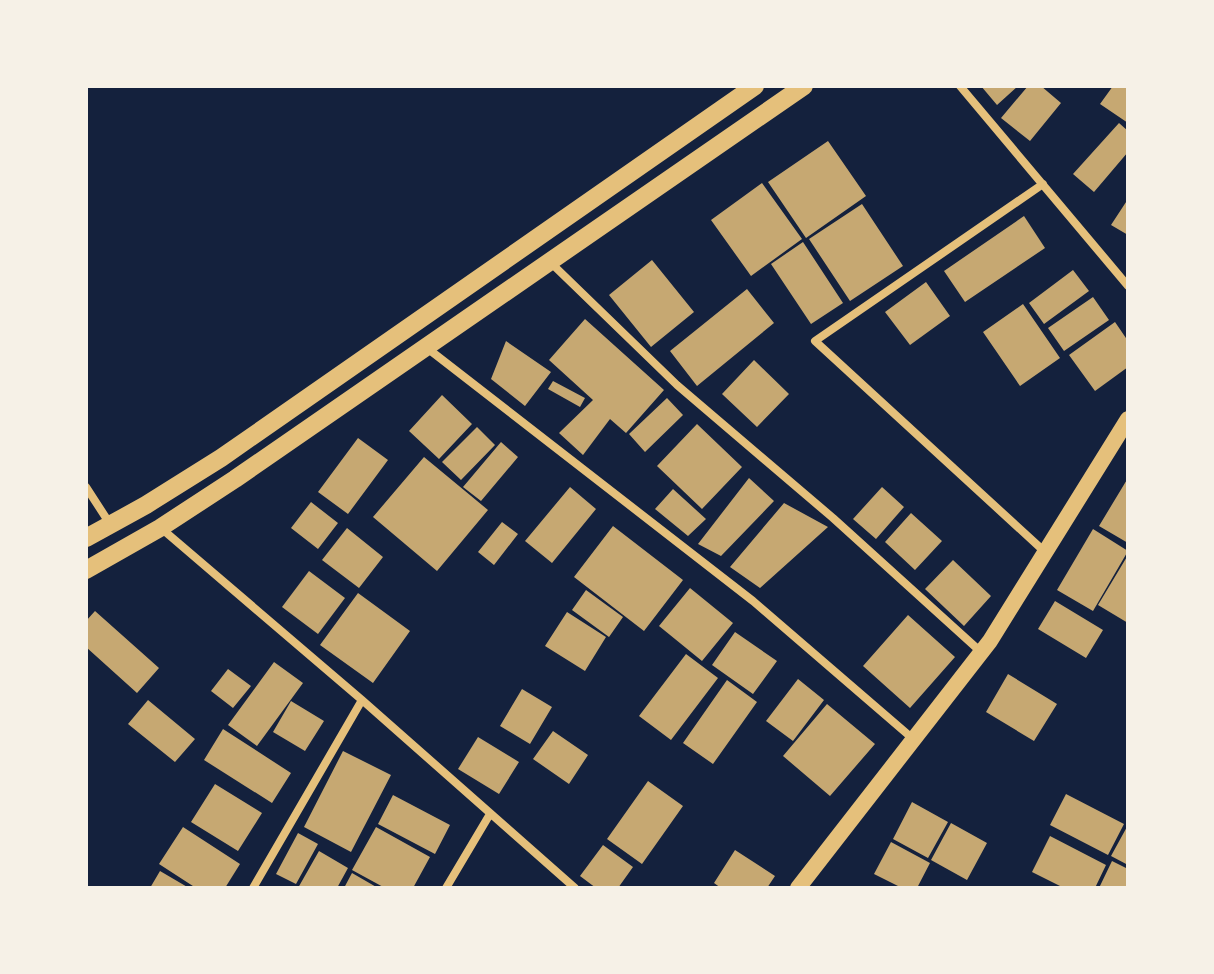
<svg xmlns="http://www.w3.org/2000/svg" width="1214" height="974" font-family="Quicksand,sans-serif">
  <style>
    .building { fill: #c6a872 }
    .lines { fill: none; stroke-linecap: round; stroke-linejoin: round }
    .minor { stroke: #e5c07b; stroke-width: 8 }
    .secondary { stroke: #e5c07b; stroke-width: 16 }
    .primary { stroke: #e5c07b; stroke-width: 18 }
  </style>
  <rect width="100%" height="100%" fill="#14213d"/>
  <path class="building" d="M 981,86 L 1018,86 L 997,105 Z
    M 1028,86 L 1041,86 L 1061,103 L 1030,141 L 1001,118 Z
    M 1113,86 L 1128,86 L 1128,123 L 1100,104 Z
    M 1119,123 L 1128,131 L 1128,152 L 1094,192 L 1073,174 Z
    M 828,141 L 866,196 L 806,238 L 768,182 Z
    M 762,183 L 802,239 L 751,276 L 711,220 Z
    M 1128,199 L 1128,235 L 1111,225 Z
    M 862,204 L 903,266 L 850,301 L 809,239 Z
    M 1024,216 L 1045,248 L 965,302 L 944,271 Z
    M 803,242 L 843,303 L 811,324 L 771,264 Z
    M 652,260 L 694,312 L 651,347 L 609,295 Z
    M 1073,270 L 1089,291 L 1044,324 L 1029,303 Z
    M 926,282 L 950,316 L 910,345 L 885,312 Z
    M 747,289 L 774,323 L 697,386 L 670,351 Z
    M 1093,297 L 1109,320 L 1064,351 L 1048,328 Z
    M 1023,304 L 1060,358 L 1020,386 L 983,332 Z
    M 585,319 L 664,390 L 626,433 L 610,419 L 583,455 L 559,433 L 593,400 L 549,360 Z
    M 1115,322 L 1128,341 L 1128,367 L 1095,391 L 1069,355 Z
    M 506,341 L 551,372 L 525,406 L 491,379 Z
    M 754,360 L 789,394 L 757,427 L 722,394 Z
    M 553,381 L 585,398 L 580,407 L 548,389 Z
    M 442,395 L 472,424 L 439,459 L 409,431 Z
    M 667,398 L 683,415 L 645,452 L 629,434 Z
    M 697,424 L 742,467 L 702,509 L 657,466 Z
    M 477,427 L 495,445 L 461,480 L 442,462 Z
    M 358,438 L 388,460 L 348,514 L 318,492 Z
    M 501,442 L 518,457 L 481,501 L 463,487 Z
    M 424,457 L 488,510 L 437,571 L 373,517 Z
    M 749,478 L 774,501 L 721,556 L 698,544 Z
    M 1128,478 L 1128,543 L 1099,526 Z
    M 570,487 L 596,509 L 552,563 L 525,541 Z
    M 882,487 L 904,507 L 876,539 L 853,519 Z
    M 673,489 L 706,519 L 688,536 L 655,509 Z
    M 311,502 L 338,523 L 318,549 L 291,528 Z
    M 784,503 L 828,527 L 760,588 L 730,567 Z
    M 911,513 L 942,541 L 915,570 L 885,542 Z
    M 502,522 L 518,534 L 494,565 L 478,552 Z
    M 613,526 L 683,580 L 644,631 L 574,577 Z
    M 347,528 L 383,557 L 359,588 L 322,560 Z
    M 1093,529 L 1128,551 L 1093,611 L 1057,590 Z
    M 1128,555 L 1128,623 L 1098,605 Z
    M 953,560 L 991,596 L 964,626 L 925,589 Z
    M 309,571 L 345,598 L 318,634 L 282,607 Z
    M 690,588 L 733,623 L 702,661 L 659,626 Z
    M 586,590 L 623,617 L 609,637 L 572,610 Z
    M 358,593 L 410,631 L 373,683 L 320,645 Z
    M 1055,601 L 1103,630 L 1086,658 L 1038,629 Z
    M 95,611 L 159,668 L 137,693 L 86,647 L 86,621 Z
    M 567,612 L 606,637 L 585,671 L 545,646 Z
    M 908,615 L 955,657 L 910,708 L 863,666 Z
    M 735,632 L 777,661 L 753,694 L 712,665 Z
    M 686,654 L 718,678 L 671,740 L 639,716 Z
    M 274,662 L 303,683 L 257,746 L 228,725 Z
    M 228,669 L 251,686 L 233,708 L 211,691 Z
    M 1008,674 L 1057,704 L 1034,741 L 986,712 Z
    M 798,679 L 824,700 L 793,741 L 766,721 Z
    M 727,680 L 757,702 L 713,764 L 683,743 Z
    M 522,689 L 552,707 L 530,744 L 500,726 Z
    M 148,700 L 195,739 L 175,762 L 128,724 Z
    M 291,701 L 324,721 L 305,751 L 273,732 Z
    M 827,704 L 875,744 L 830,796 L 783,756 Z
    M 223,729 L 291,773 L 272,803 L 204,760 Z
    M 553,731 L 588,755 L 569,784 L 533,759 Z
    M 478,737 L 519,762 L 499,794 L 458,769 Z
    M 343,751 L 391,775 L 351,852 L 304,827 Z
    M 648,781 L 683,806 L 642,864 L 607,839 Z
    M 215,784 L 262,813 L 238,851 L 191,822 Z
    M 1066,794 L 1124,824 L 1108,855 L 1050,825 Z
    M 393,795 L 450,825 L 435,854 L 378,824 Z
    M 912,802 L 948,822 L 928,858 L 893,839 Z
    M 951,823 L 987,843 L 967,880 L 931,860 Z
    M 1128,825 L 1128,865 L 1111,856 Z
    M 183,827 L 240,864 L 225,888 L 196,888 L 159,864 Z
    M 376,827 L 430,857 L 413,888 L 385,888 L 352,870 Z
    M 298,833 L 318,844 L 296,884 L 276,874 Z
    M 1050,836 L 1106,865 L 1095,888 L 1064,888 L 1032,872 Z
    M 891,842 L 930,863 L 917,888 L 902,888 L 874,874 Z
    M 603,845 L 633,867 L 618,888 L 596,888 L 580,876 Z
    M 735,850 L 775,876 L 767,888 L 721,888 L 714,883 Z
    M 319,851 L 348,868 L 337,888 L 298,888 Z
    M 1112,861 L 1128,869 L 1128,888 L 1099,888 Z
    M 160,871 L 189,888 L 150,888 Z
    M 352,873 L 378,888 L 344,888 Z"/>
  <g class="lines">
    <path class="minor" d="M 960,86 L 1128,286
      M 1043,184 L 815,341 L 1045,552
      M 550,262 L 677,385 L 833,518 L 981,652
      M 427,348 L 753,601 L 912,738
      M 86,487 L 110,524
      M 162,529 L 362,700 L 575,888
      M 253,888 L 362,700
      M 446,888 L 490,814"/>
    <path class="secondary" d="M 798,888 L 990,641 L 1128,419"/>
    <path class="primary" d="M 86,538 L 146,505 L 221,458 L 755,86
      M 86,570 L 160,528 L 235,479 L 804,86"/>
  </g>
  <rect width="1214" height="974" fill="none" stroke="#f6f1e7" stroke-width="176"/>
</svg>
